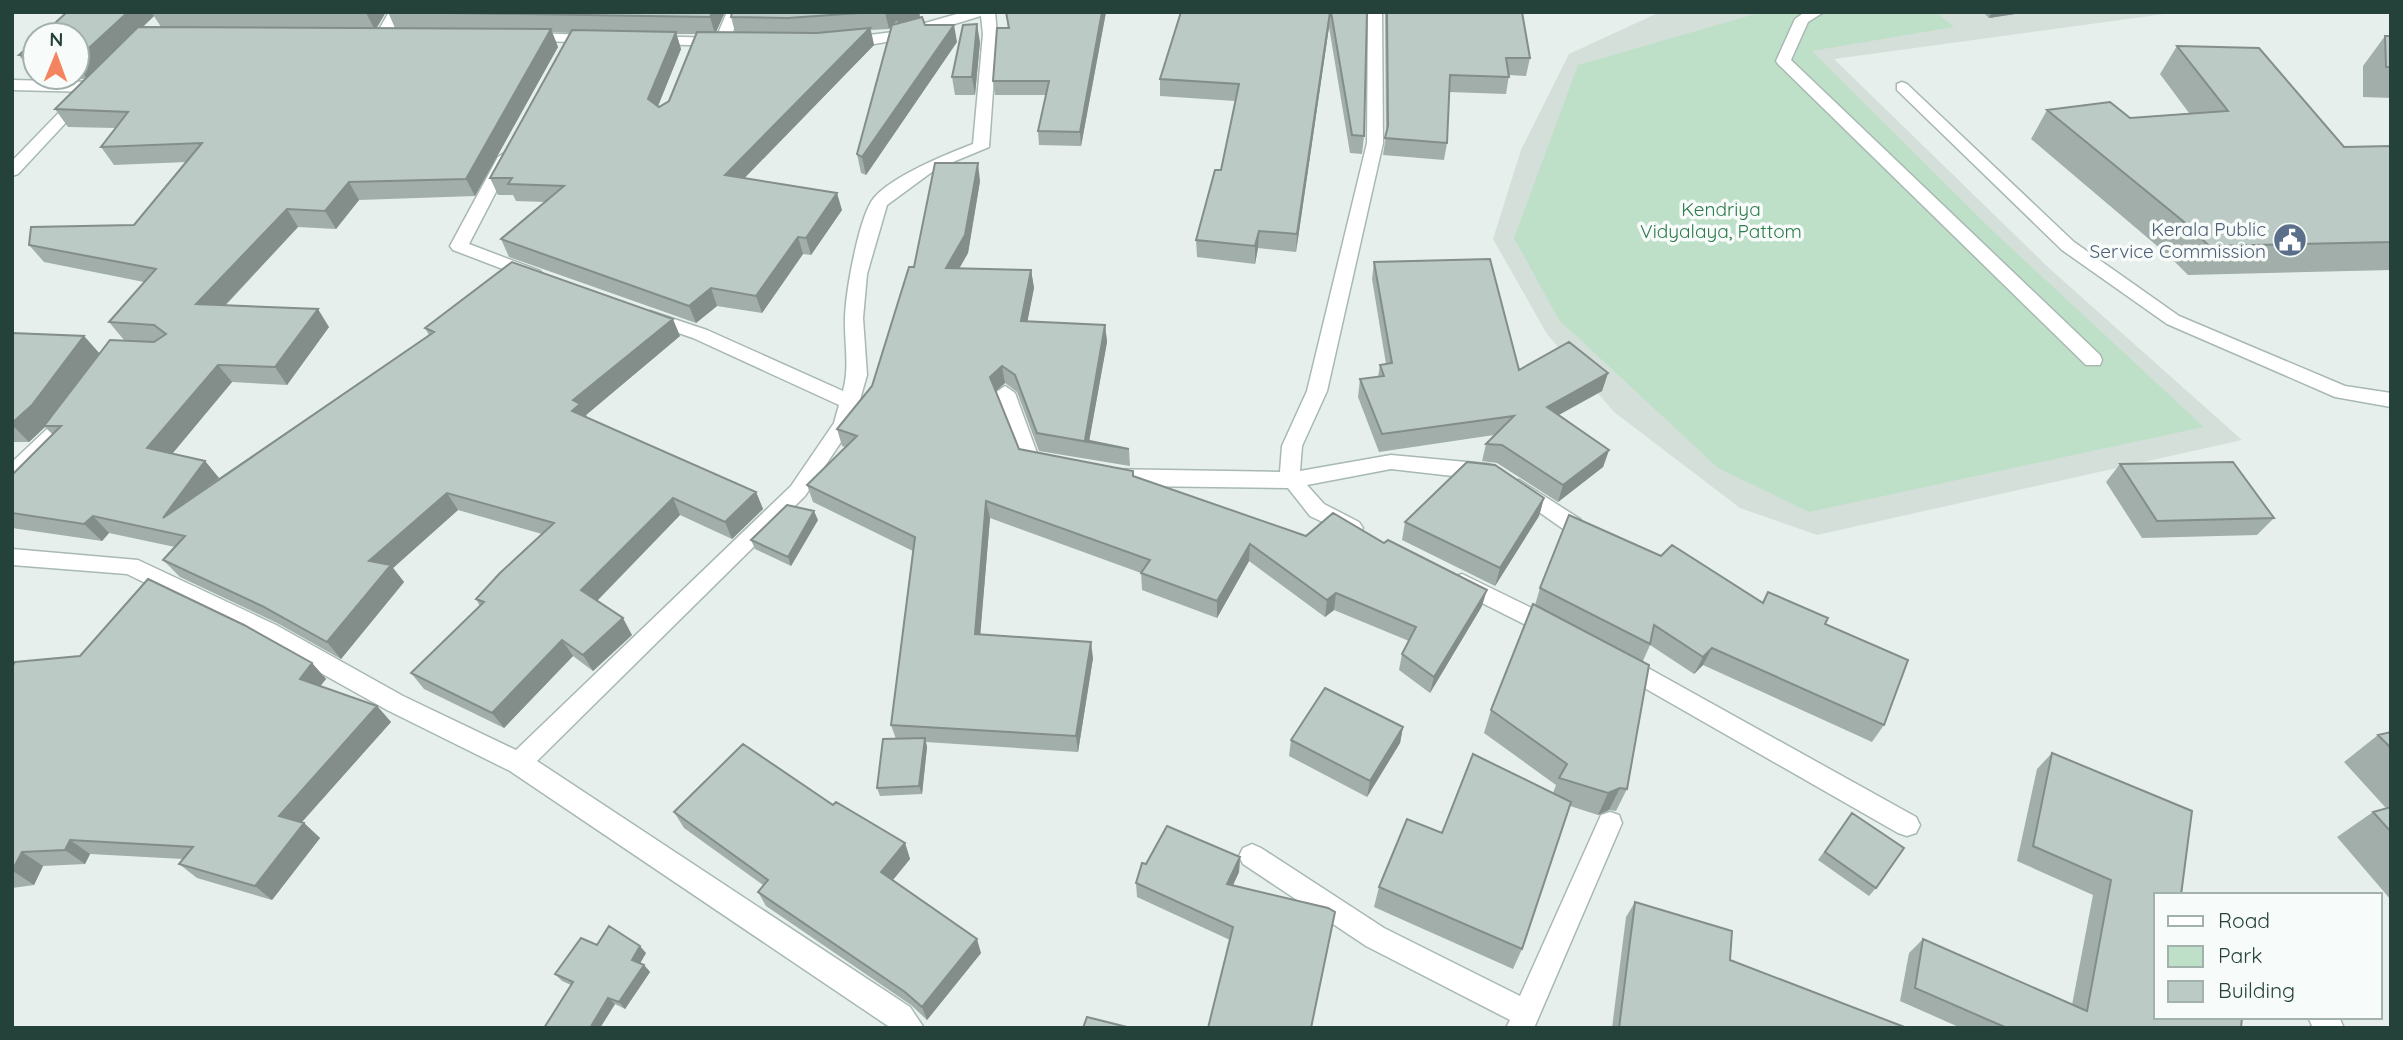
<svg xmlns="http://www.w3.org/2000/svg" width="2403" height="1040" font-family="Quicksand,sans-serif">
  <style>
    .built { fill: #d4dfda }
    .green { fill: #bfe0c8 }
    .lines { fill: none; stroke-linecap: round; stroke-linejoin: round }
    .service-casing { stroke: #a8b8b2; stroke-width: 3 }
    .minor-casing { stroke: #a8b8b2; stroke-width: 3 }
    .service { fill: #fff; fill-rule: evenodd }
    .minor { fill: #fff; fill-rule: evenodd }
    .wall { fill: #a1aea9; fill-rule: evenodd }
    .shaded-wall { fill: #838d89 }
    .building { fill: #bbcac4; stroke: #838d89; stroke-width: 2 }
    .labels { text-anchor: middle; stroke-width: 7; stroke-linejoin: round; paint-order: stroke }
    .park-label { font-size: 19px; fill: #2d7a4b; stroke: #f7fbf9 }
    .service-label { font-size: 19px; fill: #4e5e75; stroke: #f7fbf9; text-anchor: end }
  </style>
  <rect width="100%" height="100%" fill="#e6efeb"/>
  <path class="built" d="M 1660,12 L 2179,12 L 1834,59 L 2050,269 L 2242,440 L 1817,535 L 1740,508 L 1614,412 L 1547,334 L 1493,239 L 1521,150 L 1569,54 Z"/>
  <path class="green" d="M 1762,12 L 1936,12 L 1954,27 L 1812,51 L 1994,232 L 2204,427 L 1809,512 L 1718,468 L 1559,320 L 1514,238 L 1578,65 Z"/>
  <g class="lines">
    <g class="service-casing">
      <path id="service" d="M 1805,12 L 1824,12 L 1808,22 L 1791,60 L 2100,355 L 2102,360 L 2100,365 L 2086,365 L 1778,64 L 1776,61 L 1795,19 Z
        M 1902,82 L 1907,84 L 2074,242 L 2179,316 L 2345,386 L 2391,393 L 2391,407 L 2335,397 L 2167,324 L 2062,250 L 1897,90 L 1897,84 Z"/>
    </g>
    <g class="minor-casing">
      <path id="minor" d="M 389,12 L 403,12 L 387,40 L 358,40 L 358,34 L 377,33 Z
        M 727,12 L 741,12 L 727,46 L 650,44 L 643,40 L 650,36 L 716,38 Z
        M 964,12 L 995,12 L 997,34 L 989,147 L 936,169 L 887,205 L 867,274 L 863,318 L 867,375 L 853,424 L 805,496 L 537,761 L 910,1007 L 924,1028 L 891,1028 L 510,771 L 387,710 L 260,639 L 127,574 L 12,565 L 12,549 L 138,560 L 276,625 L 403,696 L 516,750 L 791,486 L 834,423 L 839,405 L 693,338 L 644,321 L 641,317 L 650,311 L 707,330 L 843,391 C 850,366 844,342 845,317 C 846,290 858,224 871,202 C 886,178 947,154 973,144 L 983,34 L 981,16 C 957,23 855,57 839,42 L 846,38 L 893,32 Z
        M 1368,12 L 1382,12 L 1383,143 L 1327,391 L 1302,446 L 1300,471 L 1391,455 L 1488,464 L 1495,467 L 1498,472 L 1495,477 L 1488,480 L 1391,469 L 1307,485 L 1324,504 L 1359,522 L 1363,528 L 1359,534 L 1352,536 L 1310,516 L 1288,488 L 1137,486 L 1106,479 L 1103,474 L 1106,469 L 1280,472 L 1282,446 L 1307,391 L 1367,143 Z
        M 527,33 L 593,35 L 600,39 L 593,43 L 522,40 L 520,37 Z
        M 12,80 L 92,82 L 100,87 L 92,92 L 12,90 Z
        M 80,94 L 85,96 L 85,102 L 18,174 L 12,176 L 12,161 L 75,96 Z
        M 506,152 L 514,157 L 469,244 L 540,271 L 543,275 L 540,279 L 534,281 L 453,250 L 450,246 L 498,157 Z
        M 1005,386 L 1015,393 L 1037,453 L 1054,457 L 1057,462 L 1054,467 L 1047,469 L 1022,464 L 995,393 Z
        M 54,427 L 61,429 L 64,434 L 61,439 L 19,479 L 12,482 L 12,462 L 47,429 Z
        M 1519,480 L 1580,519 L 1584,525 L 1580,531 L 1566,531 L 1512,493 L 1509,488 L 1512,483 Z
        M 1462,574 L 1560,622 L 1563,628 L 1560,634 L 1552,637 L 1544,634 L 1454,589 L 1451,583 L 1454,577 Z
        M 1621,653 L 1916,817 L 1920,825 L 1916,833 L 1907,836 L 1898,833 L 1613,670 L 1610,663 L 1613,656 Z
        M 1610,812 L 1619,815 L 1622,823 L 1534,1028 L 1506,1028 L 1510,1020 L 1366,946 L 1243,864 L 1239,856 L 1243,848 L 1252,844 L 1261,848 L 1384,928 L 1520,996 L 1601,815 Z
        M 2308,1017 L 2339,1017 L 2344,1028 L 2313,1028 Z"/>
    </g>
    <use href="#service" class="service"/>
    <use href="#minor" class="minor"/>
  </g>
  <path class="wall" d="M 67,12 L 386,12 L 377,28 L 395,28 L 388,12 L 725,12 L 716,32 L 735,32 L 731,17 L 732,12 L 919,12 L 920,17 L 925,25 L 957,42 L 866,175 L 861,173 L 857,154 L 891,27 L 889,29 L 871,30 L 874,45 L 744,178 L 842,210 L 811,255 L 803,254 L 762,313 L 717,306 L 696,323 L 509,257 L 501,239 L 545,202 L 516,201 L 513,195 L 498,195 L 490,178 L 571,33 L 552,32 L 558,47 L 475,196 L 359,200 L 336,229 L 298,227 L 225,306 L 329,327 L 287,385 L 232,382 L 172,454 L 205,461 L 219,478 L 429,335 L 425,328 L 680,336 L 586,415 L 587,417 L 756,492 L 763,509 L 732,539 L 680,515 L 597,601 L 632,635 L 593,671 L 573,656 L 504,728 L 424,689 L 411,673 L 480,606 L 476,599 L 542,534 L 458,510 L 393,568 L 404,582 L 341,659 L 277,623 L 180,577 L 163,560 L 175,547 L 109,533 L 102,541 L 12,528 L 12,475 L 53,435 L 45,427 L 29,442 L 12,442 L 12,333 L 84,336 L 99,353 L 154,342 L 124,340 L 109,322 L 144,282 L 44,262 L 29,245 L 134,225 L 187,162 L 114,165 L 101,147 L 116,128 L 68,127 L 55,109 L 85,79 L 39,78 L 38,77 L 77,77 L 77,35 ZM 154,16 L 161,27 L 143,27 ZM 676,34 L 696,34 L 669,101 L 659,107 L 658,106 L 681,49 Z
    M 1006,12 L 1106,12 L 1081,146 L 1039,145 L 1038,131 L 1046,95 L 995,95 L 993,81 L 1008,28 Z
    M 1181,12 L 1367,12 L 1364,136 L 1362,154 L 1350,153 L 1329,27 L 1296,252 L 1258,248 L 1255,264 L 1197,257 L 1196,240 L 1221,170 L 1235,101 L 1160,96 L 1160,79 Z
    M 1385,12 L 1522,12 L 1530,58 L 1526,76 L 1509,75 L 1506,94 L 1449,92 L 1447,143 L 1444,160 L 1383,155 L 1386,135 Z
    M 1983,12 L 2028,12 L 1989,18 Z
    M 2385,36 L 2391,36 L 2391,98 L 2363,97 L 2363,66 Z
    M 35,41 L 35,73 L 32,73 L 19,55 Z
    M 980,42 L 975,95 L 955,95 L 952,77 Z
    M 2177,46 L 2344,147 L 2391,146 L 2391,270 L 2188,275 L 2169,256 L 2031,139 L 2047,110 L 2130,118 L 2189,113 L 2160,74 Z
    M 980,181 L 968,253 L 959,268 L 1031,270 L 1034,288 L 1027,321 L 1105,325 L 1107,342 L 1089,441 L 1129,449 L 1130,466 L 1039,451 L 1017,392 L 1005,383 L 996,391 L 1019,449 L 1133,476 L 1482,606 L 1430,693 L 1399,670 L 1402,654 L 1409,641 L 1334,610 L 1325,617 L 1249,561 L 1217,618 L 1142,590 L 1141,573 L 990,518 L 980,634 L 1093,658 L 1078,752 L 926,742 L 927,747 L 922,794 L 880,796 L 877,788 L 896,739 L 891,725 L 913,551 L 813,502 L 807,485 L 845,447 L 842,446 L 837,429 L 872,386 L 914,267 Z
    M 1374,262 L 1519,370 L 1608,373 L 1602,391 L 1559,415 L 1609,450 L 1603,467 L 1558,502 L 1497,463 L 1482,461 L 1486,444 L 1494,435 L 1379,452 L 1358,397 L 1360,379 L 1378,377 L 1380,365 L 1386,364 L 1372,279 Z
    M 2120,464 L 2274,518 L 2257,535 L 2142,538 L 2106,482 Z
    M 1544,498 L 1539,516 L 1495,586 L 1402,540 L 1405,522 Z
    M 818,520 L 791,566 L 755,549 L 751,540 Z
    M 1540,588 L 1762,603 L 1768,592 L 1884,725 L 1872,742 L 1703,665 L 1694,674 L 1650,645 L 1643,661 L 1627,789 L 1616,811 L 1609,810 L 1598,815 L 1570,806 L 1522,949 L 1513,969 L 1374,907 L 1379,887 L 1442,833 L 1553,793 L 1556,785 L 1484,733 L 1491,710 L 1535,605 Z
    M 312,663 L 326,679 L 320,686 L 377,706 L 391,722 L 301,822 L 304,823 L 320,838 L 272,900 L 197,878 L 179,864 L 183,859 L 90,854 L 85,864 L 43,866 L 34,885 L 12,888 L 12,667 Z
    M 1403,727 L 1400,743 L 1367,797 L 1289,756 L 1291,740 Z
    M 2391,732 L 2391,900 L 2337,837 L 2373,812 L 2386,808 L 2344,762 L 2378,735 Z
    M 2052,753 L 2156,895 L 2241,1028 L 1961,1028 L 1900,1001 L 1909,953 L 1923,939 L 2072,1005 L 2093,895 L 2017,861 L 2037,769 Z
    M 833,805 L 905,843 L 910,859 L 893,880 L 981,953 L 927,1020 L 911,1005 L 766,906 L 758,892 L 763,885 L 684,828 L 674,812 Z
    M 1846,821 L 1876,888 L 1869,896 L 1818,860 Z
    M 1240,857 L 1239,872 L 1233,885 L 1328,908 L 1230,940 L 1137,897 L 1136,883 L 1146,864 Z
    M 1635,902 L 1730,960 L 1907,1028 L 1612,1028 L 1626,917 Z
    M 597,945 L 646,953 L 640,963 L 644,965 L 650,972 L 625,1009 L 615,1004 L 600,1028 L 544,1028 L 571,985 L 562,981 L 555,974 Z"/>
  <path class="shaded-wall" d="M 128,12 L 158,12 L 152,13 L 154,16 L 87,79 L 77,65 L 77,59 Z
    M 386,12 L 375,30 L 366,13 Z
    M 712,12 L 725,12 L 715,34 L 710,17 Z
    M 885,12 L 919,12 L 921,22 L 899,27 L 897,20 L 889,29 Z
    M 1102,12 L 1106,12 L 1081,146 L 1080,132 Z
    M 1330,12 L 1329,27 L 1296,252 L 1297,234 Z
    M 1992,12 L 2028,12 L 1989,18 Z
    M 977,24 L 980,42 L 975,95 L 972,77 Z
    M 954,25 L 957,42 L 866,175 L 862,157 Z
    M 870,28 L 874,45 L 731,192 L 725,175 Z
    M 551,29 L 558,47 L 475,196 L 466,179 Z
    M 676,32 L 681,49 L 654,116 L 648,99 Z
    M 978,163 L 980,181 L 968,253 L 950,285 L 946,268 Z
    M 349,182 L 359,200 L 336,229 L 325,211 Z
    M 837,193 L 842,210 L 811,255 L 806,238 Z
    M 287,209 L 298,227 L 209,322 L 196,304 Z
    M 1259,231 L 1258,248 L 1255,264 L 1255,246 Z
    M 798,237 L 803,254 L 762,313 L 756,296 Z
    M 1031,270 L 1034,288 L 1024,339 L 1021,321 Z
    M 711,288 L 717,306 L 696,323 L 689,306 Z
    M 318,309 L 329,327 L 287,385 L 275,367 Z
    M 673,319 L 680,336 L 586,415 L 589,422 L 572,411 L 573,400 Z
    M 1105,325 L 1107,342 L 1089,442 L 1085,442 Z
    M 84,336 L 100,354 L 44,426 L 45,427 L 29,442 L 12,425 L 12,423 Z
    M 218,365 L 232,382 L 162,466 L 147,448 Z
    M 1002,366 L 1005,383 L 993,394 L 990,377 Z
    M 1608,373 L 1602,391 L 1542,424 L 1547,407 Z
    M 1609,450 L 1603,467 L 1558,502 L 1563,485 Z
    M 205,461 L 219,478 L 163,518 Z
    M 756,492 L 763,509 L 732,539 L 725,522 Z
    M 447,493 L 458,510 L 393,568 L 404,582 L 341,659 L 327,642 L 369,561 Z
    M 673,498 L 680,515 L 591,607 L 581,590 Z
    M 1544,498 L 1539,516 L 1495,586 L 1500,568 Z
    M 986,501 L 990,518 L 979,650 L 975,634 Z
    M 814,511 L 818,520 L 791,566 L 788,557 Z
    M 93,516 L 109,533 L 102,541 L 84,524 Z
    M 1250,544 L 1249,561 L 1217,618 L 1217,601 Z
    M 1487,590 L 1482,606 L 1430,693 L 1434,677 Z
    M 1336,593 L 1334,610 L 1325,617 L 1327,600 Z
    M 623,618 L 632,635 L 593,671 L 583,655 Z
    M 562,640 L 573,656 L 504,728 L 492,713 Z
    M 1091,642 L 1093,658 L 1078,752 L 1076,736 Z
    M 1712,648 L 1703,665 L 1694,674 L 1703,657 Z
    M 312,663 L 326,679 L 314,694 L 300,679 Z
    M 377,706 L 391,722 L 295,830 L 279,816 Z
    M 1403,727 L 1400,743 L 1367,797 L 1370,781 Z
    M 925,738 L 927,747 L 922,794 L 919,786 Z
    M 1620,788 L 1609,810 L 1598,815 L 1608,793 Z
    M 304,823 L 320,838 L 272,900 L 255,886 Z
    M 70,840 L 90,854 L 85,864 L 65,850 Z
    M 905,843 L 910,859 L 887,887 L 881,872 Z
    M 22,852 L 43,866 L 34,885 L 13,871 Z
    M 1240,857 L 1239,872 L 1227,898 L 1227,884 Z
    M 977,939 L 981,953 L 927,1020 L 922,1007 Z
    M 640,946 L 646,953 L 638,967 L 632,960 Z
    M 644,965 L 650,972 L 625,1009 L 619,1002 Z
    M 608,998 L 615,1004 L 600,1028 L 590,1028 Z"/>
  <path class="building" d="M 67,12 L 128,12 L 77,59 L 77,35 L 42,35 Z
    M 152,12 L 367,12 L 152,13 Z
    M 388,12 L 712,12 L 710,17 Z
    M 732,12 L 874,12 L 788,18 L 731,17 Z
    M 1006,12 L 1102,12 L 1080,132 L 1038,131 L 1049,81 L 993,81 L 997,28 L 1009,28 Z
    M 1181,12 L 1330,12 L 1297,234 L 1259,231 L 1255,246 L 1196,240 L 1215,170 L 1221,170 L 1239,84 L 1160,79 Z
    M 1331,12 L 1367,12 L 1364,136 L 1352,135 Z
    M 1387,12 L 1522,12 L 1530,58 L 1506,58 L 1509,77 L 1450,75 L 1447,143 L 1385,138 L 1388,126 Z
    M 922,17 L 925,25 L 954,25 L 862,157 L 857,154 L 892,25 Z
    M 977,24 L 972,77 L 952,77 L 963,25 Z
    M 138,27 L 551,29 L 466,179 L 349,182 L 325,211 L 287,209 L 196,304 L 318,309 L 275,367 L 218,365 L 147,448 L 205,461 L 163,518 L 434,332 L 425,328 L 512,262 L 673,319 L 573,400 L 580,404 L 572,411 L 756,492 L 725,522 L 673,498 L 581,590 L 623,618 L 583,655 L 562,640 L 492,713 L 411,673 L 484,602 L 476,599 L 500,573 L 554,523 L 447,493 L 369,561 L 391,565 L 327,642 L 262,606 L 163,560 L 185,536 L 93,516 L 84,524 L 12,513 L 12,475 L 61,426 L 44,426 L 110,340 L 154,342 L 166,334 L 154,325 L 109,322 L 156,269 L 29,245 L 31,227 L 134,225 L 202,143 L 101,147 L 128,112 L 55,109 Z
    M 870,28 L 725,175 L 837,193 L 806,238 L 798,237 L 756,296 L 711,288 L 689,306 L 501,239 L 564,186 L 508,184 L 512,178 L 490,178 L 572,30 L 676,32 L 648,99 L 659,107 L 669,101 L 697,32 L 817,33 Z
    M 2385,36 L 2391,36 L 2391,67 L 2386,67 Z
    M 35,41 L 35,60 L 26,60 L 30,56 L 19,55 Z
    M 2177,46 L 2259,48 L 2344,147 L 2391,146 L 2391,242 L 2209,246 L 2189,226 L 2047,110 L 2110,102 L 2130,118 L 2228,111 Z
    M 935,163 L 978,163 L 965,235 L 946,268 L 1031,270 L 1021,321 L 1105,325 L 1085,440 L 1129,449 L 1037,433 L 1015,375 L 1002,366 L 990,377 L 1019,449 L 1133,471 L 1133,476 L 1306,536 L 1333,513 L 1384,543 L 1388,540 L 1487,590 L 1434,677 L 1402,654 L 1416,627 L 1336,593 L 1327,600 L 1250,544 L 1217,601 L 1141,573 L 1150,560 L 986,501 L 975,634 L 1091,642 L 1076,736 L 891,725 L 915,537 L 807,485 L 857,436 L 837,429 L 872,386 L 909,267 L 914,267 Z
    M 1490,259 L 1519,370 L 1569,342 L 1608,373 L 1547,407 L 1609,450 L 1563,485 L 1502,445 L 1486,444 L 1514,416 L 1382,434 L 1360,379 L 1384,376 L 1380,365 L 1392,363 L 1374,262 Z
    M 12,333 L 84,336 L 32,405 L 12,423 Z
    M 1467,462 L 1495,465 L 1544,498 L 1500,568 L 1405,522 Z
    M 2233,462 L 2274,518 L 2157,521 L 2120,464 Z
    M 787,505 L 814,511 L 788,557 L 751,540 Z
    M 1569,515 L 1661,556 L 1672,545 L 1763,603 L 1768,592 L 1828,618 L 1825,624 L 1908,660 L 1884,725 L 1712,648 L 1703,657 L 1654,625 L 1650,644 L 1540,588 Z
    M 148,579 L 244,625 L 312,663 L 300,679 L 377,706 L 279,816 L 304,823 L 255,886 L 179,864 L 193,847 L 70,840 L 65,850 L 22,852 L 12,871 L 12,667 L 15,662 L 80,656 Z
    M 1533,604 L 1649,665 L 1627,789 L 1620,788 L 1608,793 L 1559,778 L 1567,764 L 1491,710 Z
    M 1325,688 L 1403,727 L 1370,781 L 1291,740 Z
    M 2391,732 L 2391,748 L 2378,735 Z
    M 925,738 L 919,786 L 877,788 L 883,739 Z
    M 743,744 L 833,805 L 836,802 L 905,843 L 881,872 L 977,939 L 922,1007 L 905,992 L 758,892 L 768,880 L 674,812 Z
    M 2052,753 L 2192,811 L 2181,895 L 2156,895 L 2156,1017 L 2242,1017 L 2241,1028 L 2007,1028 L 1915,988 L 1923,939 L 2087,1011 L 2111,880 L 2033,846 Z
    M 1473,754 L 1571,802 L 1522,949 L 1379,887 L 1407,819 L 1442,833 Z
    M 2391,807 L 2391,832 L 2373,812 Z
    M 1852,813 L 1904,848 L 1876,888 L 1825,852 Z
    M 1167,826 L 1240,857 L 1227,884 L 1328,908 L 1335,912 L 1311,1028 L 1208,1028 L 1233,927 L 1136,883 L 1142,863 L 1146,864 Z
    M 1635,902 L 1732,931 L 1730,960 L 1907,1028 L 1619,1028 Z
    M 609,926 L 640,946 L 632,960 L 644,965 L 619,1002 L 608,998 L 590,1028 L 544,1028 L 573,982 L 555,974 L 581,938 L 597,945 Z
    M 1087,1017 L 1131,1028 L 1083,1028 Z"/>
  <defs>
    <g id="civic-disc" transform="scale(1.75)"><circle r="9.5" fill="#5c6f8a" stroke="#f7fbf9"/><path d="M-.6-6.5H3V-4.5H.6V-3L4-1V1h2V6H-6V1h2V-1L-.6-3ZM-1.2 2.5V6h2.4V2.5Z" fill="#fff"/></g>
  </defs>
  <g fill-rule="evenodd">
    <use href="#civic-disc" x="2290" y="240"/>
  </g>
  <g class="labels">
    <g class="park-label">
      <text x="1721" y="216">Kendriya<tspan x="1721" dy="22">Vidyalaya, Pattom</tspan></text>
    </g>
    <g class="service-label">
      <text x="2266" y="236">Kerala Public<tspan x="2266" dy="22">Service Commission</tspan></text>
    </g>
  </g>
  <rect width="2403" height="1040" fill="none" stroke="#24423a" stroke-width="28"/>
  <rect x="2154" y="893" width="228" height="126" fill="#f7fbf9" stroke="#a3b1ad" stroke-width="2"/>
  <rect x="2168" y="916" width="35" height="10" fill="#ffffff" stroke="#a3b1ad" stroke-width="2"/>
  <text x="2218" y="928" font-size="21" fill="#24423a">Road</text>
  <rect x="2168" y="946" width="35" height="21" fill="#bfe0c8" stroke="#a3b1ad" stroke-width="2"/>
  <text x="2218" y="963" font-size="21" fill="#24423a">Park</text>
  <rect x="2168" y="981" width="35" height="21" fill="#bbcac4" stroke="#a3b1ad" stroke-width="2"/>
  <text x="2218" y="998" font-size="21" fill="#24423a">Building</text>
  <g transform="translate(56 56) rotate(1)"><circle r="33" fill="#f7fbf9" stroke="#a3b1ad" stroke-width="2"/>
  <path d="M0-5L12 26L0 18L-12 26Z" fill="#f4845f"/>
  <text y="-10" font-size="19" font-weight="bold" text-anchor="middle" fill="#24423a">N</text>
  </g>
</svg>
